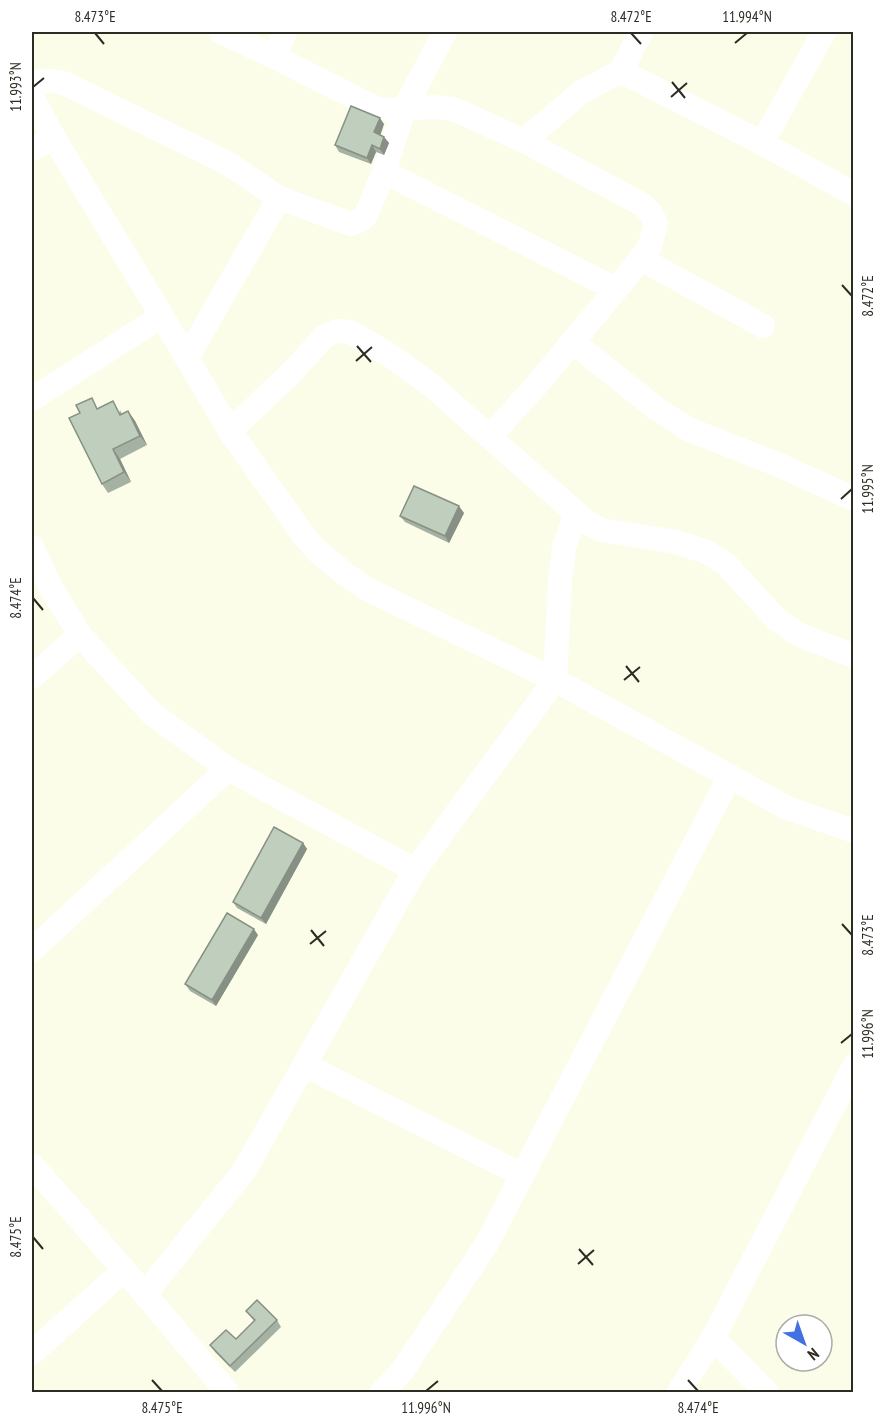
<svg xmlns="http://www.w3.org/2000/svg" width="885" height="1424" font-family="'PT Sans Narrow',sans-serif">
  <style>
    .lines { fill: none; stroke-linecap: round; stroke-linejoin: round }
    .minor { stroke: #fff; stroke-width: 24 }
    .wall { fill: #a5b1a3 }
    .shaded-wall { fill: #869084 }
    .building { fill: #c0cebd; stroke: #869084; stroke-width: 1.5 }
    .ticks { fill: none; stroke: #2c2c24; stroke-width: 2 }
    .neatline { fill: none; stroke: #2c2c24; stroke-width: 2 }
    .ticks-label { font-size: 15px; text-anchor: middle; fill: #2c2c24 }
  </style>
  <rect width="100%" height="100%" fill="#fcfde8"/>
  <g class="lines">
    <path class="minor" d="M 221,32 L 275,57 L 377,109 C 403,112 430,103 456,110 L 524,141 L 643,205 L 650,212 L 656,223 L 650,246 L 633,269 L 534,388 L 490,436
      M 275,57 L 285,32
      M 621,71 L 762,143 L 854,194
      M 32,82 L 53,81 L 64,83 L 229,164 L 279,198 L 351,224 L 359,221 L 366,215 L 384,172 L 404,109 L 445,32
      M 32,97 L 54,138 L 162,316 L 230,431 L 302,533 L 315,549 L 345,574 L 365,588 L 555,680 L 787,808 L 854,831
      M 524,141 L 580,93 L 621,71 L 641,32
      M 762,143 L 824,32
      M 32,149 L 54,138
      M 384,172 L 616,289
      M 641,259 L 763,326
      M 573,342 L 657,409 L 688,429 L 779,465 L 854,499
      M 187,358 L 279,198
      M 32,399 L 162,316
      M 230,431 L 292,372 L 325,336 L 337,331 L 350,332 L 388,354 L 431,385 L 585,521 L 601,530 L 676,542 L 707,552 L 727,565 L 777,620 L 800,635 L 854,656
      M 32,547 L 51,588 L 80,635 L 151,713 L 228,769 L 415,870
      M 32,677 L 80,635
      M 32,950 L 228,769
      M 305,1065 L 522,1175
      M 32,1165 L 145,1294 L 227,1392
      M 145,1294 L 244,1171 L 415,870 L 555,680 L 560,581 L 564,548 L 576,512
      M 713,1338 L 766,1392
      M 32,1353 L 124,1270
      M 382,1392 L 402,1371 L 486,1245 L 730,776
      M 679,1392 L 713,1338 L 854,1066"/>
  </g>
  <path class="wall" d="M 384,124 L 380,135 L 384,137 L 389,143 L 384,155 L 376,152 L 371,164 L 339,152 L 335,145 Z
    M 120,410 L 122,414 L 128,411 L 135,421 L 147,445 L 120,459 L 131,482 L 108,493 L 102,484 Z
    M 464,513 L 449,543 L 405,522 L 400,516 Z
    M 303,843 L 307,849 L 266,924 L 237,908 L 233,902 Z
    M 258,935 L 216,1006 L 190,991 L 185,984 Z
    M 246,1311 L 277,1320 L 281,1327 L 235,1372 L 215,1352 L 210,1345 L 236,1339 L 254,1321 Z"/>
  <path class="shaded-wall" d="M 380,118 L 384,124 L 379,139 L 374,132 Z
    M 384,137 L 389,143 L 384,155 L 380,149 Z
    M 372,145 L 376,152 L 371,164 L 367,158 Z
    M 128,411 L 135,421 L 147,445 L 140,436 Z
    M 113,449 L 120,459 L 131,482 L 124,472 Z
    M 459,506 L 464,513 L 449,543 L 445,536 Z
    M 303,843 L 307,849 L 266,924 L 261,918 Z
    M 254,929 L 258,935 L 216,1006 L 212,1000 Z"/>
  <path class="building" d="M 351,106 L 380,118 L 374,132 L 384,137 L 380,149 L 372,145 L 367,158 L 335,145 Z
    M 92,398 L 97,409 L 113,401 L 120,415 L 128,411 L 140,436 L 113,449 L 124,472 L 102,484 L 69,418 L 80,413 L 76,405 Z
    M 414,486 L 459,506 L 445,536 L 400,516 Z
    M 274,827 L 303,843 L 261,918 L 233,902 Z
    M 227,913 L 254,929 L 212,1000 L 185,984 Z
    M 257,1300 L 277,1320 L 230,1366 L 210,1345 L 226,1330 L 236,1339 L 255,1320 L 246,1311 Z"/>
  <path class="ticks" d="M 95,33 L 104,44M 631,33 L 641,44M 735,43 L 747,33M 672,82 L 685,98M 33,87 L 44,78M 671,97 L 687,83M 842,285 L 852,296M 357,346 L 371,362M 356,361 L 372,347M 841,499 L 852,489M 33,598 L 43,610M 626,666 L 639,682M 624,680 L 640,667M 842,924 L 852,935M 311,930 L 324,946M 310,944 L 326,931M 841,1043 L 852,1034M 33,1237 L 43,1249M 579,1249 L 593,1265M 578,1264 L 594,1250M 152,1380 L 162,1391M 688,1380 L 698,1391M 426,1391 L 438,1381"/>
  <rect width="885" height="1424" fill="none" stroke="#ffffff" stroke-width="66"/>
  <g transform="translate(804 1343) rotate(140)"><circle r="28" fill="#ffffff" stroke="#ababa7" stroke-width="1.5"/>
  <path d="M0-4.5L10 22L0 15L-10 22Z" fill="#4471e2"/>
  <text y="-9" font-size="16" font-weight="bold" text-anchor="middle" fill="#2c2c24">N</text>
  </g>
  <rect x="33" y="33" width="819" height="1358" class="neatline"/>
  <g class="ticks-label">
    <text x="95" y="22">8.473°E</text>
    <text x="631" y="22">8.472°E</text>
    <text x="747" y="22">11.994°N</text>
    <text transform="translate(16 87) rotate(-90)" y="5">11.993°N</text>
    <text transform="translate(868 296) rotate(-90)" y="5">8.472°E</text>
    <text transform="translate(868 489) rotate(-90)" y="5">11.995°N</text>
    <text transform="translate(16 598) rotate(-90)" y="5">8.474°E</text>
    <text transform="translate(868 935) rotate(-90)" y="5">8.473°E</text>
    <text transform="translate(868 1034) rotate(-90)" y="5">11.996°N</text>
    <text transform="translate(16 1237) rotate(-90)" y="5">8.475°E</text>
    <text x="162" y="1413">8.475°E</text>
    <text x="426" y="1413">11.996°N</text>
    <text x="698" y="1413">8.474°E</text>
  </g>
</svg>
